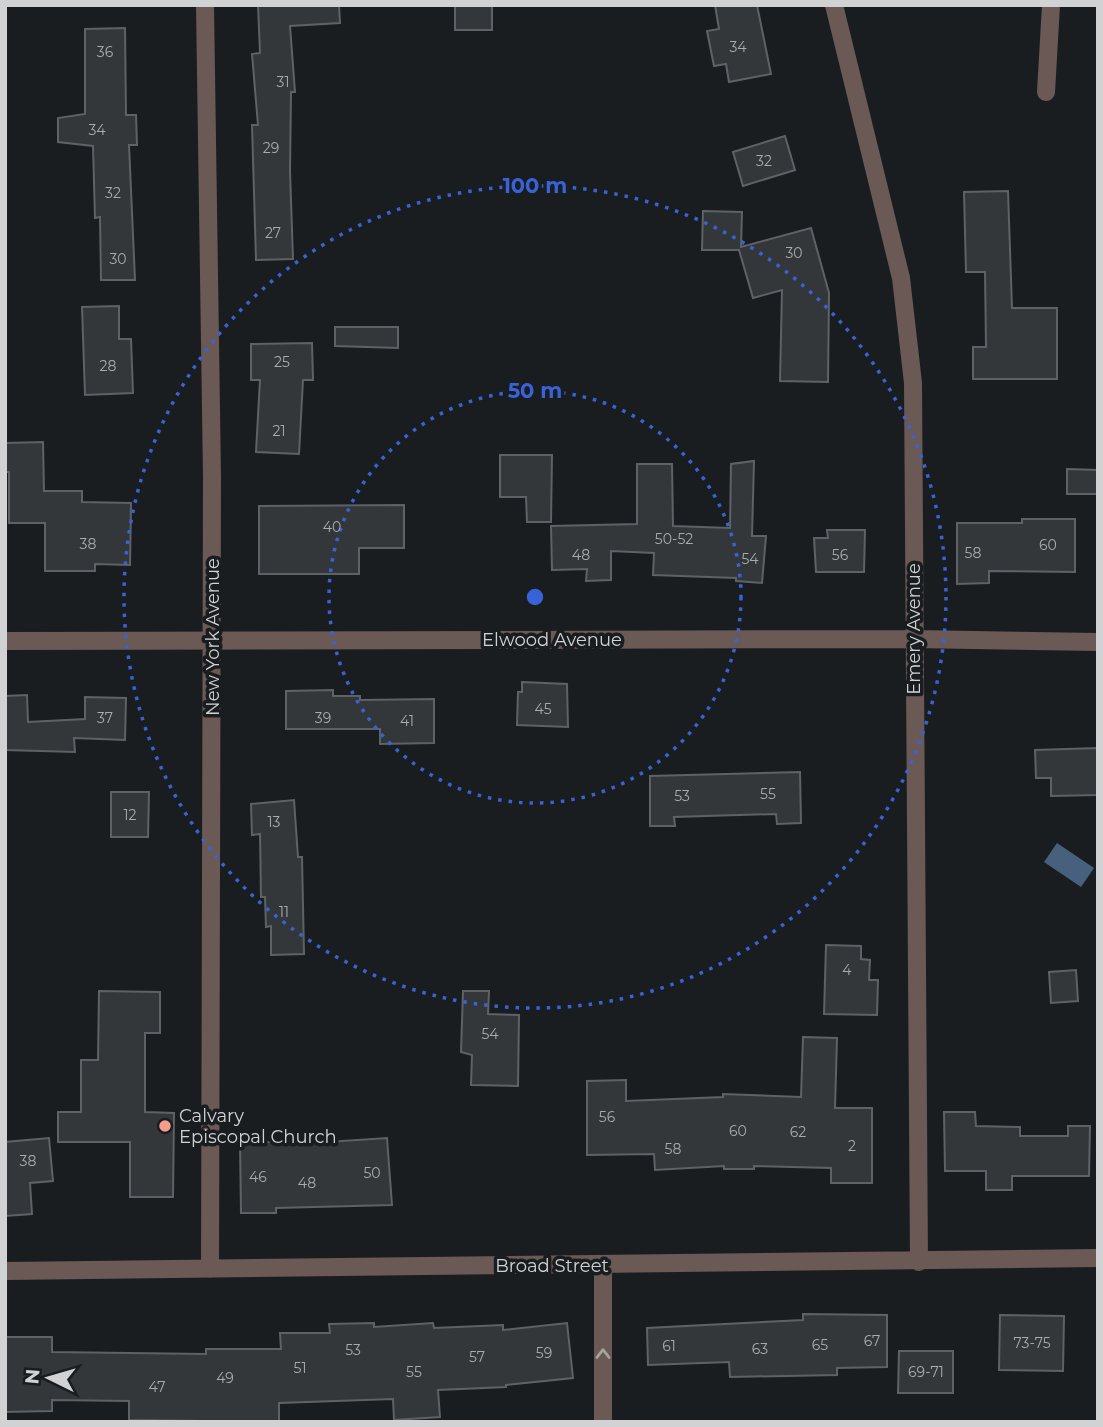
<svg xmlns="http://www.w3.org/2000/svg" width="1103" height="1427" font-family="Montserrat,sans-serif">
  <style>
    .water { fill: #46607d }
    .building { fill: #34373a; stroke: #5e6165; stroke-width: 2 }
    .lines { fill: none; stroke-linecap: round; stroke-linejoin: round }
    .minor { stroke: #6b5955; stroke-width: 18 }
    .oneway { stroke: #a8a2a1 }
    .ring { fill: none; stroke: #3862d7; stroke-width: 3.5; stroke-dasharray: 3.5 7 }
    .poi-dot { fill: #f49d8d; stroke: #1a1d20; stroke-width: 2.5 }
    .labels { text-anchor: middle; stroke-width: 7; stroke-linejoin: round; paint-order: stroke }
    .number-label { font-size: 14px; fill: #a9abae }
    .street-label { font-size: 18px; fill: #d0d2d4; stroke: #1a1d20 }
    .poi-label { font-size: 18px; fill: #d0d2d4; stroke: #1a1d20; text-anchor: start }
    .centre { fill: #3862d7; stroke: #1a1d20; stroke-width: 3.5 }
    .ring-label { font-size: 21px; text-anchor: middle; font-weight: bold; fill: #3862d7; stroke: #1a1d20; stroke-width: 7; stroke-linejoin: round; paint-order: stroke }
  </style>
  <rect width="100%" height="100%" fill="#1a1d20"/>
  <path class="water" d="M 1057,843 L 1094,868 L 1081,887 L 1044,862 Z"/>
  <path class="building" d="M 258,5 L 339,5 L 340,23 L 290,26 L 295,92 L 291,92 L 290,171 L 293,259 L 256,260 L 252,125 L 258,125 L 252,54 L 260,53 Z
    M 455,5 L 492,5 L 492,30 L 455,30 Z
    M 715,5 L 757,5 L 771,74 L 729,82 L 726,64 L 714,66 L 707,31 L 719,29 Z
    M 125,28 L 126,115 L 136,115 L 137,145 L 129,145 L 135,280 L 101,280 L 100,217 L 95,218 L 93,146 L 58,142 L 58,118 L 85,114 L 85,29 Z
    M 785,136 L 795,170 L 743,186 L 733,152 Z
    M 1008,191 L 1012,308 L 1057,308 L 1057,379 L 973,379 L 973,347 L 986,347 L 985,272 L 966,272 L 964,192 Z
    M 703,211 L 742,212 L 741,247 L 811,228 L 829,293 L 828,382 L 780,381 L 782,290 L 753,298 L 739,250 L 702,250 Z
    M 119,306 L 119,339 L 131,339 L 133,393 L 85,395 L 82,307 Z
    M 335,327 L 398,327 L 398,348 L 335,346 Z
    M 312,343 L 313,380 L 303,380 L 299,454 L 256,452 L 260,380 L 251,380 L 251,344 Z
    M 43,442 L 44,491 L 82,491 L 82,502 L 131,503 L 130,565 L 95,564 L 95,571 L 45,571 L 45,523 L 9,523 L 9,472 L 5,472 L 5,443 Z
    M 500,455 L 552,455 L 551,522 L 527,522 L 526,497 L 500,497 Z
    M 754,461 L 752,536 L 766,536 L 762,583 L 736,581 L 736,578 L 653,575 L 654,553 L 611,551 L 611,580 L 586,581 L 587,569 L 552,570 L 551,526 L 637,524 L 637,464 L 672,464 L 673,526 L 730,528 L 731,464 Z
    M 1067,469 L 1098,470 L 1098,494 L 1067,494 Z
    M 404,505 L 404,548 L 359,548 L 359,574 L 259,574 L 259,506 Z
    M 1022,519 L 1075,519 L 1075,572 L 989,571 L 989,583 L 957,584 L 957,523 L 1022,523 Z
    M 827,530 L 865,530 L 864,572 L 816,572 L 814,538 L 828,538 Z
    M 522,682 L 567,684 L 568,727 L 517,725 L 518,692 L 522,692 Z
    M 333,690 L 333,696 L 360,696 L 360,700 L 434,699 L 434,743 L 380,744 L 380,729 L 286,729 L 286,691 Z
    M 27,695 L 28,722 L 85,719 L 85,697 L 126,698 L 125,740 L 74,738 L 75,752 L 5,750 L 5,696 Z
    M 1098,748 L 1098,795 L 1051,796 L 1051,778 L 1036,778 L 1035,750 Z
    M 800,772 L 801,823 L 777,824 L 776,814 L 674,817 L 675,826 L 650,826 L 650,776 Z
    M 111,792 L 149,792 L 148,837 L 111,837 Z
    M 294,800 L 298,857 L 302,857 L 304,954 L 271,955 L 271,926 L 266,927 L 265,897 L 261,897 L 260,834 L 252,835 L 251,804 Z
    M 826,945 L 861,946 L 861,959 L 870,960 L 869,980 L 878,980 L 877,1015 L 824,1014 Z
    M 1076,970 L 1078,1001 L 1051,1003 L 1049,972 Z
    M 99,991 L 160,992 L 160,1033 L 145,1033 L 145,1112 L 174,1113 L 173,1197 L 130,1197 L 130,1142 L 58,1142 L 58,1112 L 81,1112 L 81,1060 L 98,1060 Z
    M 463,991 L 489,991 L 488,1014 L 519,1015 L 518,1086 L 471,1085 L 472,1055 L 461,1052 Z
    M 803,1037 L 837,1038 L 835,1108 L 872,1108 L 872,1183 L 831,1183 L 831,1168 L 754,1166 L 754,1169 L 724,1169 L 724,1166 L 655,1170 L 654,1154 L 587,1155 L 587,1081 L 626,1080 L 626,1101 L 723,1097 L 723,1094 L 801,1097 Z
    M 944,1112 L 975,1112 L 976,1126 L 1020,1127 L 1020,1136 L 1068,1136 L 1068,1126 L 1090,1126 L 1089,1176 L 1012,1176 L 1012,1190 L 986,1190 L 986,1171 L 945,1171 Z
    M 293,1135 L 327,1136 L 327,1142 L 387,1138 L 392,1205 L 276,1208 L 276,1213 L 241,1213 L 240,1142 L 293,1142 Z
    M 49,1138 L 53,1181 L 30,1183 L 32,1214 L 5,1216 L 5,1142 Z
    M 803,1314 L 887,1315 L 887,1367 L 837,1368 L 837,1375 L 730,1377 L 729,1362 L 648,1365 L 647,1328 L 803,1320 Z
    M 1000,1315 L 1064,1316 L 1063,1371 L 999,1370 Z
    M 374,1323 L 374,1327 L 433,1323 L 434,1328 L 503,1325 L 503,1330 L 567,1323 L 573,1378 L 506,1385 L 506,1387 L 438,1390 L 440,1417 L 394,1420 L 393,1399 L 279,1403 L 279,1422 L 129,1420 L 129,1401 L 52,1400 L 52,1411 L 5,1412 L 5,1337 L 52,1337 L 52,1352 L 206,1354 L 206,1349 L 281,1349 L 280,1333 L 330,1333 L 329,1324 Z
    M 899,1351 L 953,1351 L 953,1393 L 898,1393 Z"/>
  <g class="lines">
    <path class="minor" d="M 205,5 L 212,477 L 210,1269
      M 834,5 L 901,278 L 913,383 L 919,1262
      M 1046,92 L 1051,5
      M 5,641 L 913,639 L 1098,642
      M 603,1265 L 603,1422
      M 5,1271 L 1098,1258"/>
  </g>
  <defs><path id="oneway-chevron" d="M-2-3.5L2.5 0L-2 3.5" fill="none" stroke-width="1.6" stroke-linecap="round" stroke-linejoin="round" transform="scale(1.75)"/></defs>
  <use class="oneway" href="#oneway-chevron" transform="translate(603 1354) rotate(-90)"/>
  <g class="ring">
    <circle cx="535" cy="597" r="206"/>
    <circle cx="535" cy="597" r="411"/>
  </g>
  <circle class="poi-dot" cx="165" cy="1126" r="7"/>
  <g class="labels">
    <g class="number-label">
      <text x="738" y="52">34</text>
      <text x="105" y="57">36</text>
      <text x="283" y="87">31</text>
      <text x="97" y="135">34</text>
      <text x="271" y="153">29</text>
      <text x="764" y="166">32</text>
      <text x="113" y="198">32</text>
      <text x="273" y="238">27</text>
      <text x="794" y="258">30</text>
      <text x="118" y="264">30</text>
      <text x="282" y="367">25</text>
      <text x="108" y="371">28</text>
      <text x="279" y="436">21</text>
      <text x="332" y="532">40</text>
      <text x="674" y="544">50-52</text>
      <text x="88" y="549">38</text>
      <text x="1048" y="550">60</text>
      <text x="973" y="558">58</text>
      <text x="581" y="560">48</text>
      <text x="840" y="560">56</text>
      <text x="750" y="564">54</text>
      <text x="543" y="714">45</text>
      <text x="105" y="723">37</text>
      <text x="323" y="723">39</text>
      <text x="407" y="726">41</text>
      <text x="768" y="799">55</text>
      <text x="682" y="801">53</text>
      <text x="130" y="820">12</text>
      <text x="274" y="827">13</text>
      <text x="284" y="917">11</text>
      <text x="847" y="975">4</text>
      <text x="490" y="1039">54</text>
      <text x="607" y="1122">56</text>
      <text x="738" y="1136">60</text>
      <text x="798" y="1137">62</text>
      <text x="852" y="1151">2</text>
      <text x="673" y="1154">58</text>
      <text x="28" y="1166">38</text>
      <text x="372" y="1178">50</text>
      <text x="258" y="1182">46</text>
      <text x="307" y="1188">48</text>
      <text x="872" y="1346">67</text>
      <text x="1032" y="1348">73-75</text>
      <text x="820" y="1350">65</text>
      <text x="669" y="1351">61</text>
      <text x="760" y="1354">63</text>
      <text x="353" y="1355">53</text>
      <text x="544" y="1358">59</text>
      <text x="477" y="1362">57</text>
      <text x="300" y="1373">51</text>
      <text x="414" y="1377">55</text>
      <text x="926" y="1377">69-71</text>
      <text x="225" y="1383">49</text>
      <text x="157" y="1392">47</text>
    </g>
    <g class="street-label">
      <text transform="translate(914 629) rotate(-90)" y="6">Emery Avenue</text>
      <text transform="translate(213 637) rotate(-90)" y="6">New York Avenue</text>
      <text x="552" y="646">Elwood Avenue</text>
      <text x="552" y="1272">Broad Street</text>
    </g>
    <g class="poi-label">
      <text x="179" y="1122">Calvary<tspan x="179" dy="21">Episcopal Church</tspan></text>
    </g>
  </g>
  <circle cx="535" cy="597" r="10" class="centre"/>
  <g class="ring-label">
    <text x="535" y="193">100 m</text>
    <text x="535" y="398">50 m</text>
  </g>
  <rect width="1103" height="1427" fill="none" stroke="#d0d2d4" stroke-width="14"/>
  <g transform="translate(49 1378) rotate(275)" stroke="#1a1d20" stroke-width="5" paint-order="stroke">
  <path d="M0-5L12 26L0 18L-12 26Z" fill="#d0d2d4"/>
  <text y="-10" font-size="19" font-weight="bold" text-anchor="middle" fill="#d0d2d4">N</text>
  </g>
</svg>
